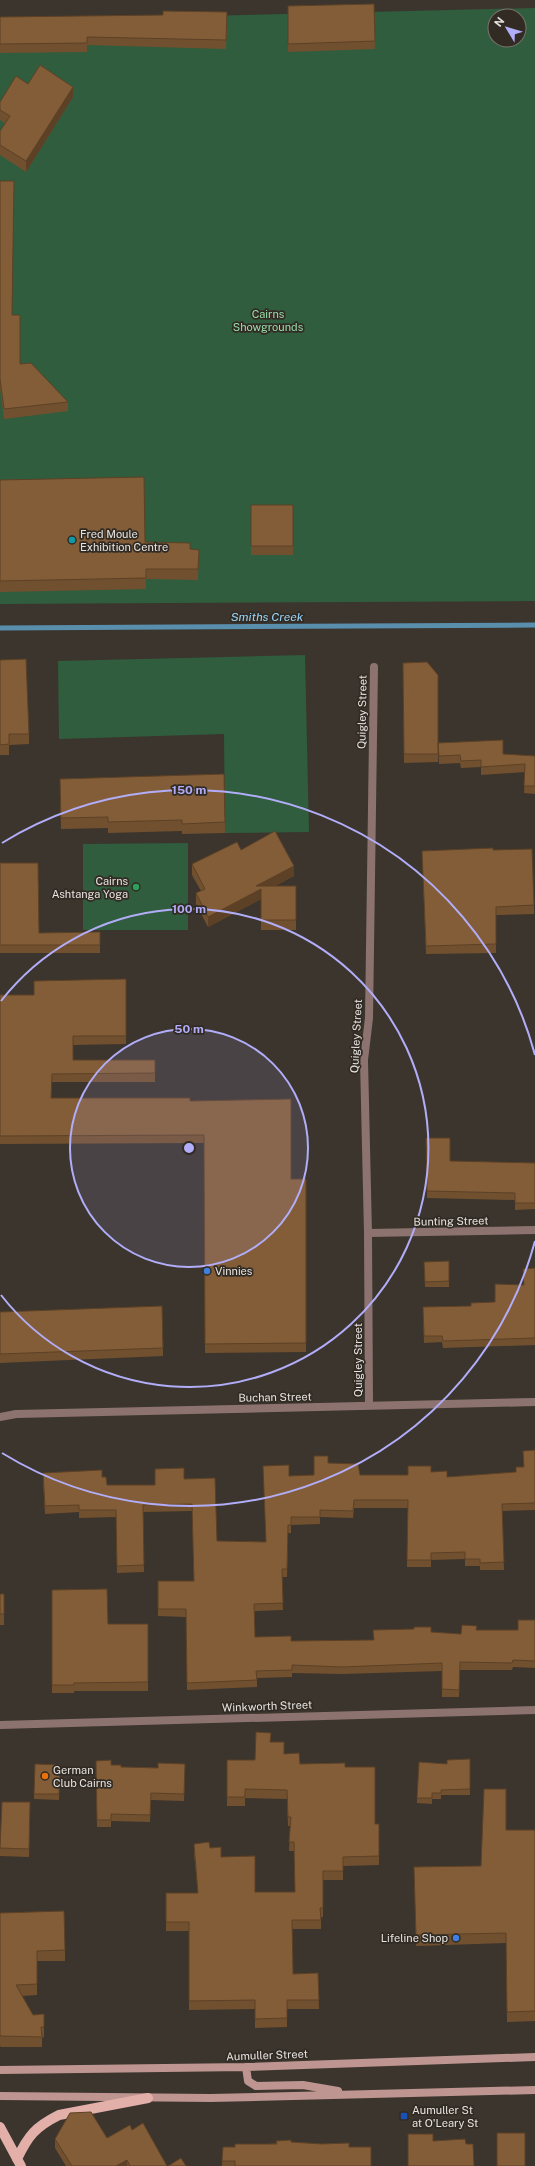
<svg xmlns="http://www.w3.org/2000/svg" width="535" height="2166" font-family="'Public Sans',sans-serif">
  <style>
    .green { fill: #305d3d; fill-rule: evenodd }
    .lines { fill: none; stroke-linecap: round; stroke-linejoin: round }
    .stream { stroke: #5a8ead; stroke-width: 5 }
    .street { stroke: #8d7370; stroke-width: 8 }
    .secondary { stroke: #be9590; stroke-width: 8 }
    .primary { stroke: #e3afa9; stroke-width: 10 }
    .wall { fill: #71502f }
    .shaded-wall { fill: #5c4126 }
    .building { fill: #835d37; stroke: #5c4126 }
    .ring { fill: none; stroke: #b2adf9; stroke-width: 2 }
    .culture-dot { fill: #0f9aa8; stroke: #312b24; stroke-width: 1.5 }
    .leisure-dot { fill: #2e9e5b; stroke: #312b24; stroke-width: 1.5 }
    .shop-dot { fill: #3f7fe0; stroke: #312b24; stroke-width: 1.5 }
    .food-dot { fill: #e8710a; stroke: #312b24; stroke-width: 1.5 }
    .transit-dot { fill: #1a4fb4; stroke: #312b24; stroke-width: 1.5 }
    .labels { text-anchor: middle; stroke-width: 3.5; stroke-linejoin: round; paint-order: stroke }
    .park-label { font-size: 11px; fill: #98dfaa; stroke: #312b24 }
    .poi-label { font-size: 11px; fill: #e7e3df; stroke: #312b24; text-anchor: start }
    .street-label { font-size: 11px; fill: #e7e3df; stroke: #312b24 }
    .water-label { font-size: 12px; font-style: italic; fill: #98d6fc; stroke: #312b24 }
    .centre { fill: #b2adf9; stroke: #312b24; stroke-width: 2 }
    .ring-label { font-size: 12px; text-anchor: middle; font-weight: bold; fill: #b2adf9; stroke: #312b24; stroke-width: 3.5; stroke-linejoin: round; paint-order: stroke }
  </style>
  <rect width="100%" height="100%" fill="#3b352e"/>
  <path class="green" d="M 535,8 L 535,601 L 0,604 L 0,21 ZM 495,16 L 519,16 L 519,40 L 495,40 Z
    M 305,655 L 309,832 L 225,833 L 224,734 L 59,739 L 58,661 Z
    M 188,843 L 188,930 L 83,930 L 83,844 Z"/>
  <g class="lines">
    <path class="stream" d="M 0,628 L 535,625"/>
    <path class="street" d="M 368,1233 L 535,1230
      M 369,1406 L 368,1233 L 364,1060 L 369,1018 L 374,667
      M 0,1417 L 16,1414 L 535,1402
      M 0,1725 L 535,1710"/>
    <path class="secondary" d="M 246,2067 L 248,2081 L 256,2086 L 303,2085 L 338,2091
      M 0,2070 L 246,2067 L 535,2057
      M 0,2096 L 211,2098 L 535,2090"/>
    <path class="primary" d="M 0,2127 L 21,2166
      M 17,2159 C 28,2136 35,2127 59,2115 L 148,2098"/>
  </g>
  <path class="wall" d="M 374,4 L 375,49 L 288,52 L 288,6 Z
    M 0,17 L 227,21 L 226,49 L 87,45 L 87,52 L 0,53 Z
    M 28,84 L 73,97 L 26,172 L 0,155 L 0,131 L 5,123 L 0,120 L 0,102 Z
    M 0,181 L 12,315 L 20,364 L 68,402 L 68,411 L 4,419 L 0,388 Z
    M 0,480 L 145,542 L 190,549 L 199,550 L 198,580 L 146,579 L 146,589 L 0,592 Z
    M 251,505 L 293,505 L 293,555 L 251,555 Z
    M 0,660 L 29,734 L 29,744 L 9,745 L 9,755 L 0,755 Z
    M 403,663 L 438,675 L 438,762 L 404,763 Z
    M 438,743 L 503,754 L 535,756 L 535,794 L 524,793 L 525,772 L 481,775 L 481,767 L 461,768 L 460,763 L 439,764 Z
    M 60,790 L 225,822 L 225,833 L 182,834 L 182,831 L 108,833 L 108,828 L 61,829 Z
    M 241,850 L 294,876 L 275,886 L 296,886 L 296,930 L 261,930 L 261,899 L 208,927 L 196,904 L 196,893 L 201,891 L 192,875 L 192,864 Z
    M 493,850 L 534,905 L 534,914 L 496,915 L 496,953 L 426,954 L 422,851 Z
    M 0,863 L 39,933 L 100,932 L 100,953 L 0,953 Z
    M 126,979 L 126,1044 L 73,1045 L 73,1060 L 155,1060 L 155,1082 L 52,1082 L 51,1098 L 190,1101 L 291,1179 L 306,1179 L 306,1352 L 205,1353 L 204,1143 L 0,1144 L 0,995 L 34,995 Z
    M 426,1138 L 450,1161 L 535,1163 L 535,1209 L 515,1210 L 515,1200 L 427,1198 Z
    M 424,1262 L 449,1281 L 449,1287 L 425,1287 Z
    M 535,1268 L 535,1345 L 443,1348 L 442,1342 L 424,1343 L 423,1307 L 471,1306 L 495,1302 L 523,1285 Z
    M 0,1312 L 163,1348 L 163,1356 L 0,1363 Z
    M 535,1450 L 535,1510 L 502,1511 L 504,1570 L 480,1570 L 480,1566 L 465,1566 L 465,1559 L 431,1560 L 431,1567 L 407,1567 L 408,1508 L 354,1508 L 353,1518 L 320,1517 L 320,1524 L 291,1525 L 291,1533 L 288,1533 L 287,1577 L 282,1577 L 283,1610 L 255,1611 L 255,1637 L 291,1641 L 373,1640 L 431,1632 L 461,1634 L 477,1630 L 518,1630 L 535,1620 L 535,1668 L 513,1667 L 512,1670 L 460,1670 L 459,1697 L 442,1697 L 442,1671 L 342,1674 L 292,1673 L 292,1677 L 257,1678 L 257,1687 L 187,1690 L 186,1617 L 158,1616 L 158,1581 L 194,1581 L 192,1511 L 143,1512 L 144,1572 L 117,1573 L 116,1517 L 79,1518 L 79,1512 L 45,1514 L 43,1480 L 102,1477 L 107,1485 L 155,1485 L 184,1479 L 217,1541 L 266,1542 L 289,1476 L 314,1475 L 328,1463 L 360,1475 L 408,1475 L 431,1472 L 447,1477 L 516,1472 L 523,1467 Z
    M 52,1590 L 108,1624 L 148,1624 L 148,1691 L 74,1691 L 74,1693 L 52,1693 Z
    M 0,1594 L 4,1605 L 4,1625 L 0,1625 Z
    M 271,1742 L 284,1754 L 300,1764 L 345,1767 L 375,1824 L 379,1824 L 379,1865 L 343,1866 L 343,1880 L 323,1880 L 323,1917 L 321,1917 L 321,1929 L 292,1929 L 293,1974 L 318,1973 L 319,2009 L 287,2009 L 287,2027 L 255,2028 L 255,2009 L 189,2010 L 189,1931 L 166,1931 L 166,1893 L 198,1893 L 194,1853 L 194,1844 L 210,1848 L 221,1857 L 255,1892 L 295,1892 L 294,1851 L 289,1851 L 290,1826 L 288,1826 L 287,1799 L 245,1798 L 245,1806 L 227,1806 L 227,1760 L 255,1760 Z
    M 470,1759 L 470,1795 L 441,1795 L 441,1799 L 432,1799 L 432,1804 L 417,1803 L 417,1798 L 447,1764 Z
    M 96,1761 L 121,1767 L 158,1768 L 185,1764 L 184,1801 L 151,1800 L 150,1822 L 111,1821 L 111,1827 L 97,1827 Z
    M 60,1765 L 59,1800 L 34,1799 L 34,1794 Z
    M 30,1802 L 29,1857 L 0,1856 L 0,1848 Z
    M 506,1830 L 535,1830 L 535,2021 L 507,2022 L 506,1943 L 416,1946 L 414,1867 L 481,1866 Z
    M 0,1913 L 65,1950 L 65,1961 L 37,1961 L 37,1995 L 22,1996 L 33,2015 L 44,2014 L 44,2037 L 42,2038 L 42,2047 L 1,2047 L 0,2046 Z
    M 132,2130 L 167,2166 L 66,2166 L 55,2148 L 55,2139 L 107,2138 Z
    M 291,2142 L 349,2147 L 371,2166 L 222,2166 L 223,2147 L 235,2147 Z"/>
  <path class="shaded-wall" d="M 73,87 L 73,97 L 26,172 L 26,161 Z
    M 294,866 L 294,876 L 261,894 L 261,899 L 208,927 L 208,917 L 256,886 Z
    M 127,2160 L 127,2166 L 116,2166 Z"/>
  <path class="building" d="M 374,4 L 375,41 L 288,44 L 288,6 Z
    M 163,11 L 227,12 L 226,40 L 87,37 L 87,43 L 0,44 L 0,17 L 163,15 Z
    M 40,65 L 73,87 L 26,161 L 0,145 L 0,131 L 10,116 L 0,110 L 0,102 L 16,76 L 28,84 Z
    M 0,181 L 14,181 L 12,315 L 20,315 L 20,364 L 31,363 L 68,402 L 4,409 L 0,379 Z
    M 144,477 L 145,542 L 190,543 L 190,549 L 199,550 L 198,569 L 146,569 L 146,578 L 0,581 L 0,480 Z
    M 251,505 L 293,505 L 293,546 L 251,546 Z
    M 26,659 L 29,734 L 9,734 L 9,744 L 0,745 L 0,660 Z
    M 427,662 L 438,675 L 438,754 L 404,754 L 403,663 Z
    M 503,740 L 503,754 L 535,756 L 535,786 L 524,786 L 525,764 L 481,767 L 481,760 L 461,761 L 460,755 L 439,756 L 438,743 Z
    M 224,774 L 225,822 L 182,824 L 182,820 L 108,822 L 108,817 L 61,818 L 60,779 Z
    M 275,831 L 294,866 L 256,886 L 296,886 L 296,920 L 261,920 L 261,889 L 208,917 L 196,893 L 205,889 L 192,864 L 237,842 L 241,850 Z
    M 493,848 L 493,850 L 532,849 L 534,905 L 496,907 L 496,944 L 426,946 L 422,851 Z
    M 0,863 L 38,863 L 39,933 L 100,932 L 100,945 L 0,945 Z
    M 126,979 L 126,1036 L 73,1036 L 73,1060 L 155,1060 L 155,1073 L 52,1074 L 51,1098 L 190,1098 L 190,1101 L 291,1099 L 291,1179 L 306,1179 L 306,1343 L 205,1344 L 204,1135 L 0,1136 L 0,995 L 34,995 L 34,981 Z
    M 426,1138 L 450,1138 L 450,1161 L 535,1163 L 535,1203 L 515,1203 L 515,1193 L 427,1191 Z
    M 449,1261 L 449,1281 L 425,1282 L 424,1262 Z
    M 535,1268 L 535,1338 L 443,1341 L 442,1336 L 424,1336 L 423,1307 L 471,1306 L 471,1303 L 495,1302 L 495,1284 L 524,1285 L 523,1269 Z
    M 162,1306 L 163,1348 L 0,1354 L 0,1312 Z
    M 535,1450 L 535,1503 L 502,1504 L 504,1562 L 480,1563 L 480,1559 L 465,1559 L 465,1552 L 431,1553 L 431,1560 L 407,1560 L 408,1500 L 354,1500 L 353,1511 L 320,1510 L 320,1517 L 291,1517 L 291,1525 L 288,1525 L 287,1569 L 282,1569 L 283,1603 L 254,1604 L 255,1637 L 291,1636 L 291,1641 L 374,1640 L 373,1630 L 414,1629 L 414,1627 L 431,1627 L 431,1632 L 461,1634 L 462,1625 L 477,1626 L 476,1630 L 518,1630 L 518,1620 L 535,1620 L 535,1661 L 513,1660 L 512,1663 L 460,1662 L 459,1690 L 442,1689 L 442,1663 L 342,1667 L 292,1665 L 292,1670 L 256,1671 L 257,1680 L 187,1683 L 186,1609 L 158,1609 L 158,1581 L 194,1581 L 192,1504 L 143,1505 L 144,1565 L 117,1566 L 116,1510 L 79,1510 L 79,1505 L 45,1506 L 43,1473 L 102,1470 L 102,1477 L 106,1477 L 107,1485 L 155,1485 L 155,1469 L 184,1468 L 184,1479 L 215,1478 L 217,1541 L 266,1542 L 263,1466 L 289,1465 L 289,1476 L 314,1475 L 314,1456 L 328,1456 L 328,1463 L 358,1464 L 360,1475 L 408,1475 L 408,1466 L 431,1466 L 431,1472 L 447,1471 L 447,1477 L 516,1472 L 516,1467 L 524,1467 L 523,1451 Z
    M 107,1589 L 108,1624 L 148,1624 L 148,1682 L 74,1683 L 74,1685 L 52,1685 L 52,1590 Z
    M 0,1594 L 4,1594 L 4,1614 L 0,1614 Z
    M 256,1732 L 271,1733 L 270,1742 L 284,1742 L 284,1754 L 299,1753 L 300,1764 L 345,1763 L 345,1767 L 375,1767 L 375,1824 L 379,1824 L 379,1856 L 343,1857 L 343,1871 L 323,1871 L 323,1908 L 320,1908 L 321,1920 L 292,1920 L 293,1974 L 318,1973 L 319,2000 L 287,2000 L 287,2018 L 255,2019 L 255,2000 L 189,2001 L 189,1922 L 166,1922 L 166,1893 L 198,1893 L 194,1844 L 209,1842 L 210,1848 L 221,1847 L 221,1857 L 255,1856 L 255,1892 L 295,1892 L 294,1842 L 289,1842 L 291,1817 L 288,1817 L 287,1790 L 245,1789 L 245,1797 L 227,1797 L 227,1760 L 255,1760 Z
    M 470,1759 L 470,1789 L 441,1790 L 441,1793 L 432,1793 L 432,1798 L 417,1798 L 419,1762 L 447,1764 L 447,1760 Z
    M 111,1760 L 111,1765 L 121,1765 L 121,1767 L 158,1768 L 158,1763 L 185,1764 L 184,1794 L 151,1793 L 150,1815 L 111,1814 L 111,1820 L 97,1820 L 96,1761 Z
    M 35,1764 L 60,1765 L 59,1794 L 34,1794 Z
    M 484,1789 L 506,1789 L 506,1830 L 535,1830 L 535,2011 L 507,2012 L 506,1933 L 416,1935 L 414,1867 L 481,1866 Z
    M 2,1802 L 30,1802 L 29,1849 L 0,1848 Z
    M 64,1911 L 65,1950 L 37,1951 L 37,1984 L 16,1985 L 33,2015 L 44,2014 L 44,2027 L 41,2027 L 42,2037 L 1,2036 L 0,2035 L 0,1913 Z
    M 91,2112 L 107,2138 L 130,2125 L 132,2130 L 143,2123 L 167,2166 L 130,2166 L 127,2160 L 116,2166 L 72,2166 L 55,2139 L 70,2113 Z
    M 497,2133 L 525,2133 L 525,2166 L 497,2166 Z
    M 408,2134 L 433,2134 L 433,2141 L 465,2139 L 466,2144 L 473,2144 L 474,2166 L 408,2166 Z
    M 291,2140 L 291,2142 L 322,2144 L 349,2143 L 349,2147 L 371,2147 L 371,2166 L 235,2166 L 235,2161 L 222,2161 L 223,2147 L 235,2147 L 235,2144 L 277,2144 L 276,2141 Z
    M 181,2158 L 186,2166 L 168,2166 Z"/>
  <circle cx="189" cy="1148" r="119" fill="#b2adf9" fill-opacity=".12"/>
  <g class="ring">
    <circle cx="189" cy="1148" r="119"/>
    <path d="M1 1001A239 239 0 1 1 1 1295"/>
    <path d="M535 1241A358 358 0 0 1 2 1453M2 843A358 358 0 0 1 535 1055"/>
  </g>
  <circle class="culture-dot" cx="72" cy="540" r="4"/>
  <circle class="leisure-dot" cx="136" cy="887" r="4"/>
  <g class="shop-dot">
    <circle cx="207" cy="1271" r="4"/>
    <circle cx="456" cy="1938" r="4"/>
  </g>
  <circle class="food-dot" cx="45" cy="1776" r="4"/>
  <rect class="transit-dot" x="400" y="2112" width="8" height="8" rx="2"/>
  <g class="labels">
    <g class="park-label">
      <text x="268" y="318">Cairns<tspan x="268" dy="13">Showgrounds</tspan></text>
    </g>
    <g class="poi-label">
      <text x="80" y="538">Fred Moule<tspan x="80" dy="13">Exhibition Centre</tspan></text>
      <text x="128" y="885" text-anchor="end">Cairns<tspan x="128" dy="13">Ashtanga Yoga</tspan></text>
      <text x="215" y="1275">Vinnies</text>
      <text x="53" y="1774">German<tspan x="53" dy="13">Club Cairns</tspan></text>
      <text x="448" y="1942" text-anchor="end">Lifeline Shop</text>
      <text x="412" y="2114">Aumuller St<tspan x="412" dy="13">at O'Leary St</tspan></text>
    </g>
    <g class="street-label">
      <text transform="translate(362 712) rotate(-89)" y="4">Quigley Street</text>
      <text transform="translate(356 1036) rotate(-87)" y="4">Quigley Street</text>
      <text transform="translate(451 1221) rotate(-1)" y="4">Bunting Street</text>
      <text transform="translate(358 1360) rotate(-90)" y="4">Quigley Street</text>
      <text transform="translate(275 1397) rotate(-1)" y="4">Buchan Street</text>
      <text transform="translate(267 1706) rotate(-2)" y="4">Winkworth Street</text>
      <text transform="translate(267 2055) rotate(-2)" y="4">Aumuller Street</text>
    </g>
    <g class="water-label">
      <text x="267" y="621">Smiths Creek</text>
    </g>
  </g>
  <circle cx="189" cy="1148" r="6" class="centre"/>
  <g class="ring-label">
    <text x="189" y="794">150 m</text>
    <text x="189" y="913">100 m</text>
    <text x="189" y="1033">50 m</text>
  </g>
  <g transform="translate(507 28) rotate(308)"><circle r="19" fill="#312b24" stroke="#7a756f"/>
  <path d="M0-3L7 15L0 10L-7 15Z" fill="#b2adf9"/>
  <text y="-6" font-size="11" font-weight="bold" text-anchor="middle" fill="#e7e3df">N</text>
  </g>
</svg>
